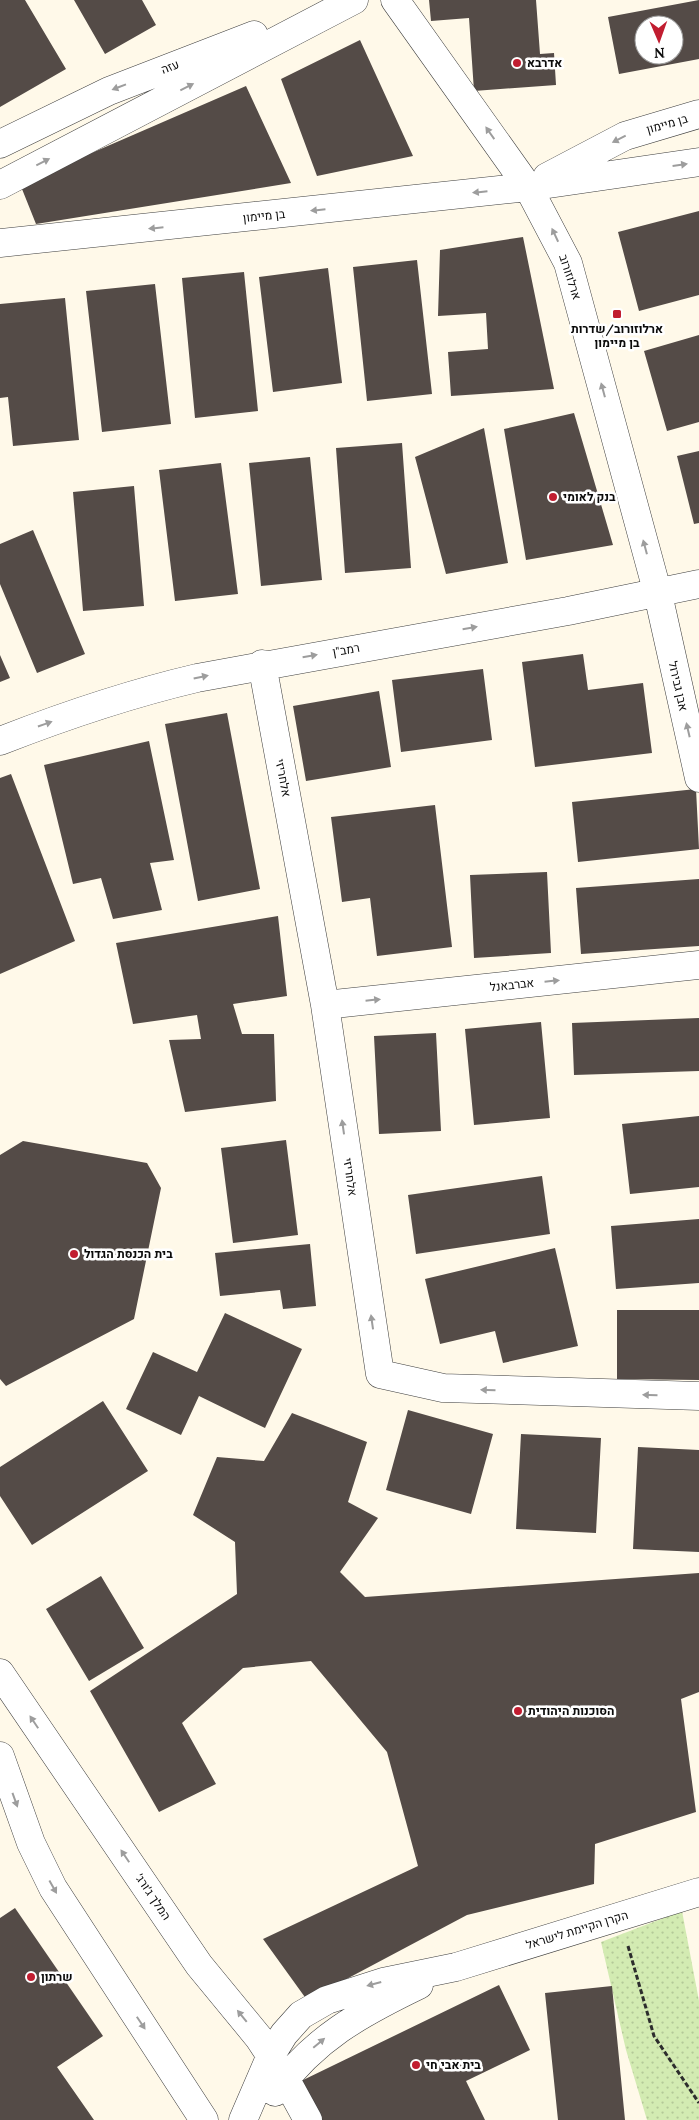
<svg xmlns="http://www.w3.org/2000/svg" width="699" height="2120" font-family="Lora,Heebo,serif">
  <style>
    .green { fill: url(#green-dots) }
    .building { fill: #544b47; fill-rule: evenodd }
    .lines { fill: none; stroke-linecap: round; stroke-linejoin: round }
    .minor-casing { stroke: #3e3e3e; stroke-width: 29 }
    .path { stroke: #2d2d2d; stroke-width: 3; stroke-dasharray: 5 2.5; stroke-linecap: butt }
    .minor { stroke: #fff; stroke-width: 28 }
    .oneway { fill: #9d9d9d }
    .poi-dot { fill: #c11d30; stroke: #fff; stroke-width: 2 }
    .labels { text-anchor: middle; stroke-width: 5; stroke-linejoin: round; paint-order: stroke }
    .poi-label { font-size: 12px; font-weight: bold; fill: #0b0b0b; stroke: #fff; text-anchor: start }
    .street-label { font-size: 12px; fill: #0b0b0b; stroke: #fff }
  </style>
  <defs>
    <pattern id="green-dots" width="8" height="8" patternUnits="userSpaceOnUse" patternTransform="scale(1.25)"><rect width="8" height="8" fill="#d3ebb2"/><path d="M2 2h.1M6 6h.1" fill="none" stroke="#b4c898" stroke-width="1.8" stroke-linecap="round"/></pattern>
  </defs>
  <rect width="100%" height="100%" fill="#fff9e9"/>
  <path class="green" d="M 682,1911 L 699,2001 L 699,2120 L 647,2120 L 626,2050 L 601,1942 Z"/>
  <path class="building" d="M 0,0 L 25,0 L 66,69 L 0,107 Z
    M 74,0 L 142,0 L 156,25 L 105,54 Z
    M 429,0 L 536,0 L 540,54 L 554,53 L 556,85 L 474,91 L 469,18 L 431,21 Z
    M 699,0 L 699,59 L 619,74 L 608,17 ZM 644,25 L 674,25 L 674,55 L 644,55 Z
    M 360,40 L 413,156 L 317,176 L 281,79 Z
    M 246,86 L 291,183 L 36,224 L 20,184 Z
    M 699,211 L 699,295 L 639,311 L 618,232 Z
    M 523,237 L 554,389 L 451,396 L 448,352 L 488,349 L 486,313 L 438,316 L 440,250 Z
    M 417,260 L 432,394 L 367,401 L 353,267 Z
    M 328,268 L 342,383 L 273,392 L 259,277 Z
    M 244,272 L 258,411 L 195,418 L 182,278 Z
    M 155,284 L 171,424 L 102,432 L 86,291 Z
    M 65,298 L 79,440 L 13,446 L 8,397 L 0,398 L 0,304 Z
    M 699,335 L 699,422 L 667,431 L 644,351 Z
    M 574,413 L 613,545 L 526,560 L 504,429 Z
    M 484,428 L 508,563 L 446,574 L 415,457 Z
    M 402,443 L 411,568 L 345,573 L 336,448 Z
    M 699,451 L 699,523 L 694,524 L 677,456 Z
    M 310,457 L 322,580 L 261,586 L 249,463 Z
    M 221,463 L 238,594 L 175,601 L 159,470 Z
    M 134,486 L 144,606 L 83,611 L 73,492 Z
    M 33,530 L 85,654 L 37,673 L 0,584 L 0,544 Z
    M 583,654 L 588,690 L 643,683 L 652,753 L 535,767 L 522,662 Z
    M 0,655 L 10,678 L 0,682 Z
    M 483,669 L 492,740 L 401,752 L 392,680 Z
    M 379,691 L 391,767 L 306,781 L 293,706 Z
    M 227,713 L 260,889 L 198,901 L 165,724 Z
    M 149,741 L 174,860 L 150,863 L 162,910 L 113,919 L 101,878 L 73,884 L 44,765 Z
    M 11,774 L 75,941 L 0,974 L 0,778 Z
    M 696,789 L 699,849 L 578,862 L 572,802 Z
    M 435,805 L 452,947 L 377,956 L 370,898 L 342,902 L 331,817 Z
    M 547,872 L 551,953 L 474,958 L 470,875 Z
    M 699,879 L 699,946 L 581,954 L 576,888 Z
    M 278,916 L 287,996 L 233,1004 L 242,1034 L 274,1034 L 276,1101 L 185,1112 L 169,1040 L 201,1039 L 197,1015 L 133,1024 L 116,943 Z
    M 699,1018 L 699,1071 L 574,1075 L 572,1023 Z
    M 541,1022 L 550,1118 L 474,1125 L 465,1029 Z
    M 436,1033 L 441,1131 L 379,1134 L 374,1036 Z
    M 699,1116 L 699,1187 L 630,1194 L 622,1124 Z
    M 286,1140 L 298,1235 L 233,1243 L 221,1148 Z
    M 23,1141 L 147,1163 L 161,1188 L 134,1319 L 6,1386 L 0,1379 L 0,1155 Z
    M 542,1176 L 550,1234 L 416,1254 L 408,1195 Z
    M 699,1219 L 699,1283 L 616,1289 L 611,1226 Z
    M 310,1244 L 316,1306 L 283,1309 L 280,1290 L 220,1296 L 215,1253 Z
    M 555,1248 L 578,1346 L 503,1363 L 495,1331 L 440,1344 L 425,1279 Z
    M 617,1310 L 699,1310 L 699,1380 L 617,1379 Z
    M 225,1313 L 302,1349 L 265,1428 L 199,1396 L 181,1435 L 126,1409 L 153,1352 L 197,1372 Z
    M 103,1401 L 148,1471 L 32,1545 L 0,1496 L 0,1467 Z
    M 408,1410 L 493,1434 L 471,1514 L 386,1490 Z
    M 292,1413 L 367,1442 L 348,1502 L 378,1518 L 340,1572 L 365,1597 L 699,1573 L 699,1692 L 681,1699 L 696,1812 L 595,1844 L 594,1884 L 467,1915 L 307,2000 L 263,1939 L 418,1866 L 387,1752 L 311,1661 L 243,1668 L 182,1723 L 216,1784 L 159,1812 L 90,1691 L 237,1594 L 235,1542 L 193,1515 L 217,1457 L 264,1461 Z
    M 521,1434 L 601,1438 L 596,1533 L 516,1529 Z
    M 638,1447 L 699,1450 L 699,1552 L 633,1549 Z
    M 101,1576 L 144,1648 L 89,1681 L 46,1609 Z
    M 15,1908 L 103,2036 L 57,2067 L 94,2120 L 0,2120 L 0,1918 Z
    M 499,1985 L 530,2050 L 466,2081 L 485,2120 L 317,2120 L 299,2082 Z
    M 612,1986 L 625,2120 L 558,2120 L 545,1993 Z"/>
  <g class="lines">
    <g class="minor-casing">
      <path id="minor" d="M 395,0 L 528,187 L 568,263 L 658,594 L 699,778
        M 0,144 L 109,91 L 254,35
        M 547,177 L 625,136 L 699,114
        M 0,185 L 354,0
        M 0,243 L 528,187 L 699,162
        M 262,664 L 325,1005 L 380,1374 L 443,1388 L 699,1396
        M 0,741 C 64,716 129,694 197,678 L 568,611 L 699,584
        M 325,1005 L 699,965
        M 0,1673 L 199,1965 L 259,2038 L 285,2078 L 308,2120
        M 0,1756 L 31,1843 L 53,1888 L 204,2120
        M 275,2092 C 315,2038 359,2014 419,1985
        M 243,2120 L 271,2055 L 284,2034 L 301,2015 L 327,2000 L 383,1982 L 456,1967 L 699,1892"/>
    </g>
    <path class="path" d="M 628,1946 L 654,2036 L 699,2103"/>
    <use href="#minor" class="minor"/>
  </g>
  <defs><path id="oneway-solid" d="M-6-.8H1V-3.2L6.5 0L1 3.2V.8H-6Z" transform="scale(1.25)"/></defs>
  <g class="oneway">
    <use href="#oneway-solid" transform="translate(119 87) rotate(159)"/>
    <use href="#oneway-solid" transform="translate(187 87) rotate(-27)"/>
    <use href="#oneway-solid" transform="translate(490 133) rotate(-125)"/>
    <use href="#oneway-solid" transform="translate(619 139) rotate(153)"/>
    <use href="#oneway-solid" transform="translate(43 162) rotate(-27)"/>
    <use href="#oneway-solid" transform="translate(680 165) rotate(-8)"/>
    <use href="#oneway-solid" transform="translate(480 192) rotate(174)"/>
    <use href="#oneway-solid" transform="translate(318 210) rotate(174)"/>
    <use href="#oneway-solid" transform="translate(156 228) rotate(174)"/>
    <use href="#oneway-solid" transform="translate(555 235) rotate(-115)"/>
    <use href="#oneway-solid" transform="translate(603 390) rotate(-105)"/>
    <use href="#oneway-solid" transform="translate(645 547) rotate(-105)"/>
    <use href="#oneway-solid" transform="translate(470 628) rotate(-10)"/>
    <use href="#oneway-solid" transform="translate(310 656) rotate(-10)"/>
    <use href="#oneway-solid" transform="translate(201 677) rotate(-12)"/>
    <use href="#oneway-solid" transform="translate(45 724) rotate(-19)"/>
    <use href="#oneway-solid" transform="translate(688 730) rotate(-103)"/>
    <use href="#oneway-solid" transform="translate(552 981) rotate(-6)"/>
    <use href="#oneway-solid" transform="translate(373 1000) rotate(-6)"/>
    <use href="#oneway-solid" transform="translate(343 1127) rotate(-98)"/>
    <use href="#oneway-solid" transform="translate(372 1322) rotate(-98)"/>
    <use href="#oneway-solid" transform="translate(488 1390) rotate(-178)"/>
    <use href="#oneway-solid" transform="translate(650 1395) rotate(-178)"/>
    <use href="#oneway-solid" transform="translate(34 1722) rotate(-124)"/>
    <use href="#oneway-solid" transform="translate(15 1800) rotate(70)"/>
    <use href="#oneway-solid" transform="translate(125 1856) rotate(-124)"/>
    <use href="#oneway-solid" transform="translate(53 1887) rotate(61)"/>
    <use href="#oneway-solid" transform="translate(374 1984) rotate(165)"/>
    <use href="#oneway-solid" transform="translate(242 2016) rotate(-129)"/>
    <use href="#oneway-solid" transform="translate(141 2023) rotate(56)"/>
    <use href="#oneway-solid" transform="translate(319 2043) rotate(-40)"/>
  </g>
  <g class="poi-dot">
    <circle cx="517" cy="63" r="5"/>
    <rect x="612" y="309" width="10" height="10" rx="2.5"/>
    <circle cx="553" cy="497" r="5"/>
    <circle cx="74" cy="1254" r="5"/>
    <circle cx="518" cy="1711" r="5"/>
    <circle cx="31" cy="1977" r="5"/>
    <circle cx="416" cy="2065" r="5"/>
  </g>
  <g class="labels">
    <g class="poi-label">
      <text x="527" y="67">אדרבא</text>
      <text x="617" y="333" text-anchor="middle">ארלוזורוב/שדרות<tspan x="617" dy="14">בן מיימון</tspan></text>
      <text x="563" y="501">בנק לאומי</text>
      <text x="84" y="1258">בית הכנסת הגדול</text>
      <text x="528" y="1715">הסוכנות היהודית</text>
      <text x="41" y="1981">שרתון</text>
      <text x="426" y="2069">בית אבי חי</text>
    </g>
    <g class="street-label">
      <text transform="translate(170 67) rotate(-21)" y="4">עזה</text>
      <text transform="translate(667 124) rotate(-16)" y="4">בן מיימון</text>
      <text transform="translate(264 216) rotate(-6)" y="4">בן מיימון</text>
      <text transform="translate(570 277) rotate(72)" y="4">ארלוזורוב</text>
      <text transform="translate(346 650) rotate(-10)" y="4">רמב"ן</text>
      <text transform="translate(678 686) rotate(77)" y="4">אבן גבירול</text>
      <text transform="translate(283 778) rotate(79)" y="4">אלחריזי</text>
      <text transform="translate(512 985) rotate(-6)" y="4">אברבאנל</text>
      <text transform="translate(350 1177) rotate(82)" y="4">אלחריזי</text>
      <text transform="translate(153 1897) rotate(56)" y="4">המלך ג׳ורג׳</text>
      <text transform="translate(577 1930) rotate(-17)" y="4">הקרן הקיימת לישראל</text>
    </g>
  </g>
  <g transform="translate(659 40) rotate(178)"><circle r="24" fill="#ffffff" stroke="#9d9d9d"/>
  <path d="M0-4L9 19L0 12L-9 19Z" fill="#c11d30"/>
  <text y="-8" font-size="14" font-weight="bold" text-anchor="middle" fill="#0b0b0b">N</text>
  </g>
</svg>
